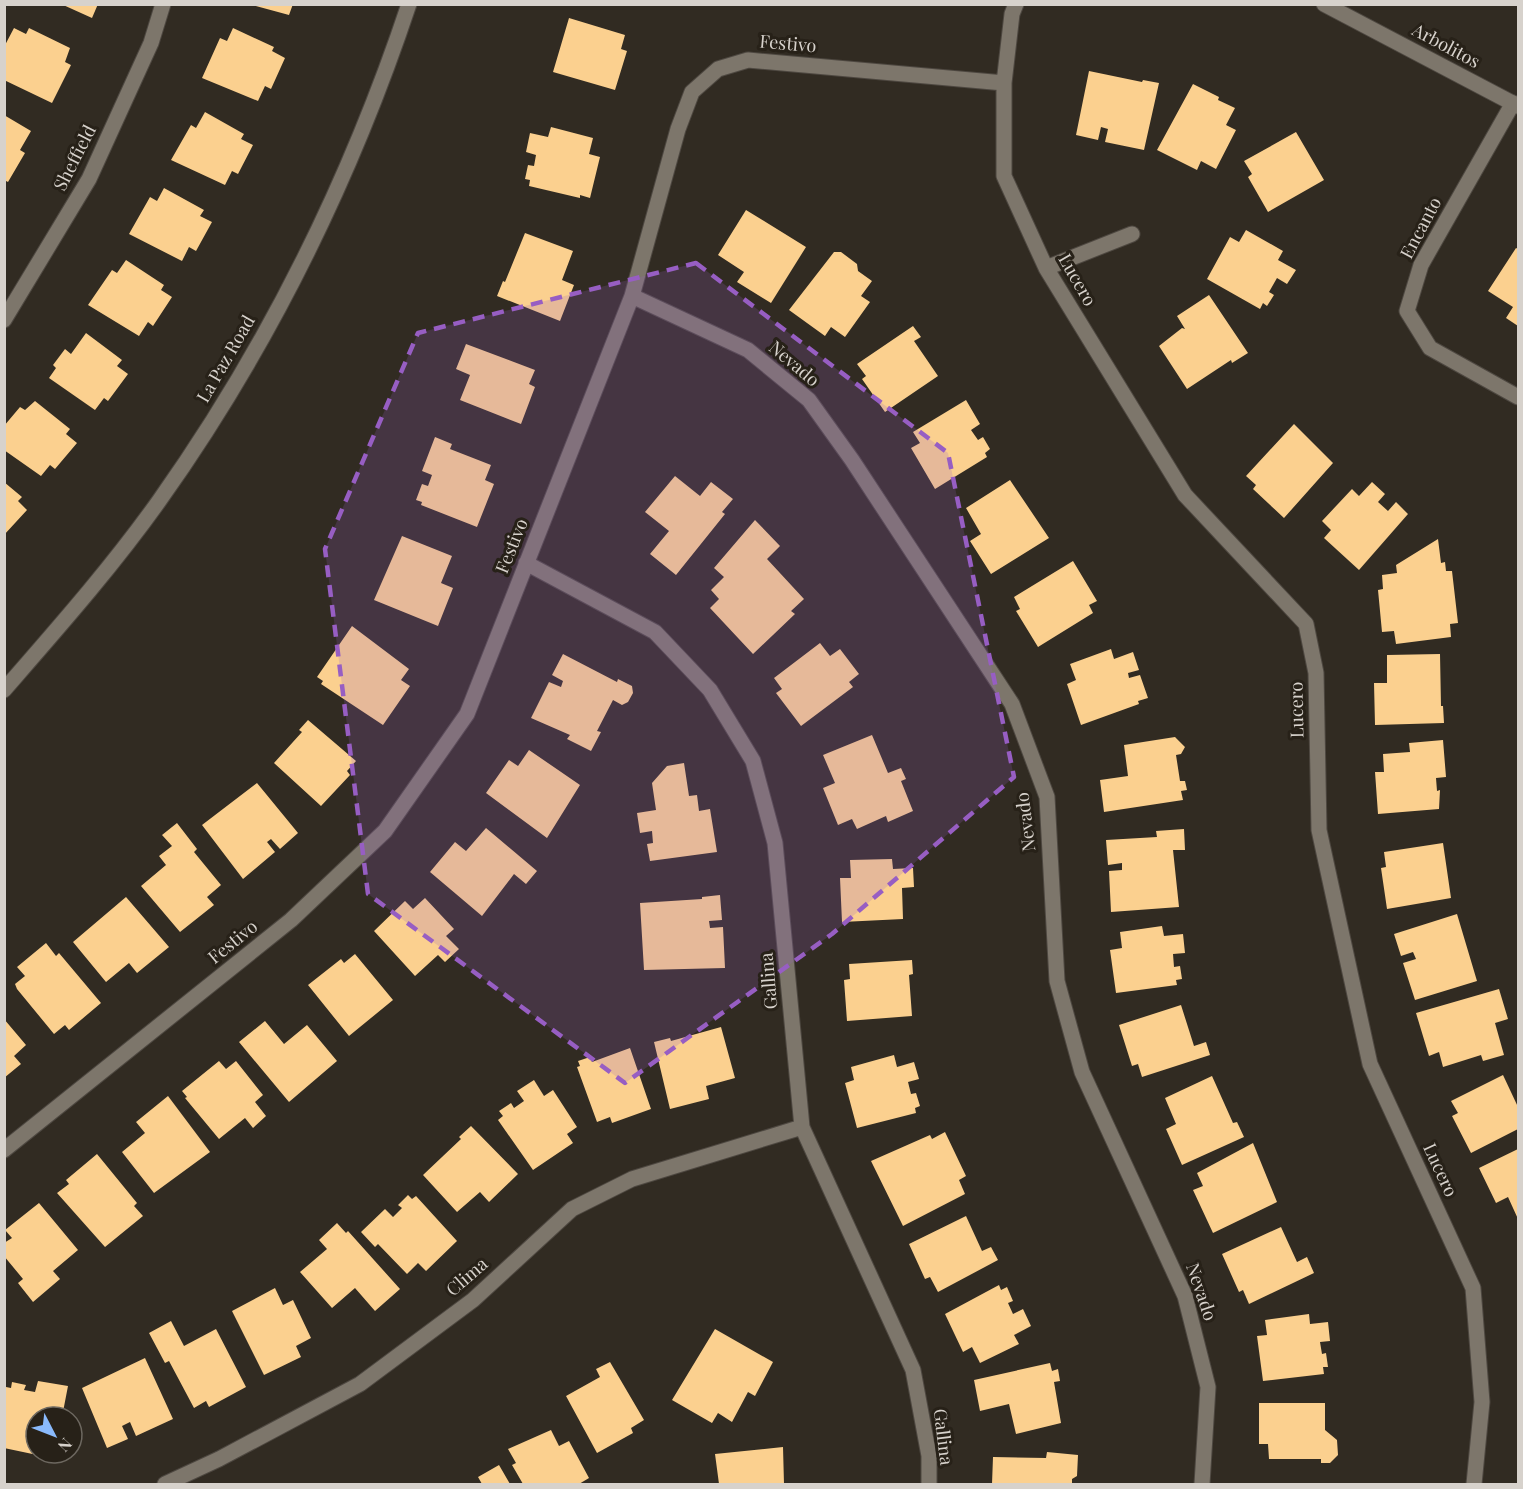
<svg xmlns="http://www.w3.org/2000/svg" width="1523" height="1489" font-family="'Playfair Display',serif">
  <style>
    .building { fill: #fbd08f }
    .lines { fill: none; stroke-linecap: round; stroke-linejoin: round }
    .street-casing { stroke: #4e4841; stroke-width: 17 }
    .secondary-casing { stroke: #4e4841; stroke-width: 17 }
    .street { stroke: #7d766b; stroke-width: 15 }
    .secondary { stroke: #7d766b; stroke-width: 15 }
    .marked { fill: #975ec3; fill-opacity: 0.2; stroke: #975ec3; stroke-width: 4.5; stroke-dasharray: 12 8; stroke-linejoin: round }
    .labels { text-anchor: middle; stroke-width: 6; stroke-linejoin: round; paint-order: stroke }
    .street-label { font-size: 18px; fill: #d7d2cc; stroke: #272118 }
  </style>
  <rect width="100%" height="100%" fill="#312b22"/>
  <path class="building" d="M 61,4 L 98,4 L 92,18 Z
    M 293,4 L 289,15 L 252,5 L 252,4 Z
    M 569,18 L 625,35 L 621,49 L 627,51 L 615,90 L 553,72 Z
    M 14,28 L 26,34 L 29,28 L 70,48 L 65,62 L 71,65 L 52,103 L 4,80 L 4,47 Z
    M 233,28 L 274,47 L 272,51 L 285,58 L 271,89 L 265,86 L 258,101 L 202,78 L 220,38 L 227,41 Z
    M 1089,71 L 1142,82 L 1143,80 L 1159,83 L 1144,150 L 1105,142 L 1108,129 L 1101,127 L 1098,140 L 1076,135 Z
    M 1193,84 L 1219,97 L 1218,100 L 1235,108 L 1226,125 L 1236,130 L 1216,169 L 1201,161 L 1197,170 L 1157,150 Z
    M 205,112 L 244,134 L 241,139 L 253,145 L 238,174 L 232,171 L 225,185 L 171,160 L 191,125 L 196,128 Z
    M 4,115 L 31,131 L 20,150 L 25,153 L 8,182 L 4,180 Z
    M 551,127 L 593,138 L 589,154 L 600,157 L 590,198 L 580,195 L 580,198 L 529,186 L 530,180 L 525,179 L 528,165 L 534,166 L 536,155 L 526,152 L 530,133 L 548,137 Z
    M 1296,132 L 1324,180 L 1268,212 L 1248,177 L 1252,174 L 1244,161 Z
    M 164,188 L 204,210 L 200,216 L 212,222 L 196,251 L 189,247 L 182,261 L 129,234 L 150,197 L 157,201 Z
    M 746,210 L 806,247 L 771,303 L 737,282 L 744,272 L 718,255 Z
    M 1246,230 L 1283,251 L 1278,260 L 1296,270 L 1287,284 L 1277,278 L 1269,292 L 1274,295 L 1267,306 L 1263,303 L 1260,309 L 1207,279 L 1230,237 L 1239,242 Z
    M 525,233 L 573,251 L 562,280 L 574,285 L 560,321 L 497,296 L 503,281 L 505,282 Z
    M 1516,248 L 1518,249 L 1518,326 L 1506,318 L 1513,307 L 1488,291 Z
    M 834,252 L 841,252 L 857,264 L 858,271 L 872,281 L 861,296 L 870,302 L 845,337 L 831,327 L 825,336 L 789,310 Z
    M 126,260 L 164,285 L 161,290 L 172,297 L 153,326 L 148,322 L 139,336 L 88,305 L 112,270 L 117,273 Z
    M 1209,295 L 1248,353 L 1232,363 L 1231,360 L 1187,389 L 1159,346 L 1182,328 L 1185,329 L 1177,316 Z
    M 913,326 L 921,337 L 914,341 L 938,376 L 885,412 L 862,379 L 866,376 L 857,364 Z
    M 86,333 L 122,360 L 117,366 L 128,374 L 108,401 L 104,398 L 95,410 L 49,378 L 56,368 L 53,365 L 65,349 L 71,354 Z
    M 466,344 L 535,370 L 529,384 L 535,387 L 521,424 L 460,400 L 470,375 L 456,369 Z
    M 966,400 L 980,424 L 971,430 L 978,440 L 983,437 L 990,449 L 985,453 L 987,457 L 935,489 L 911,448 L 920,443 L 913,432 Z
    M 35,401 L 70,429 L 66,434 L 77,443 L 55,469 L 50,465 L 41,476 L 4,450 L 4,426 L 20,407 L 25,410 Z
    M 1294,424 L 1333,463 L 1284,518 L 1253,489 L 1256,485 L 1246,476 Z
    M 435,437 L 452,444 L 450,449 L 491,465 L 485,480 L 494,484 L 477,527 L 421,505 L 422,502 L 416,500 L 422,484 L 428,486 L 432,475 L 422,471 Z
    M 675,476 L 700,496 L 711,482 L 733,499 L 722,512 L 725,514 L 676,575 L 650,554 L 669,531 L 645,512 Z
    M 1010,480 L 1049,538 L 991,574 L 970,541 L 981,534 L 966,508 Z
    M 4,482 L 22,497 L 18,501 L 27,510 L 4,535 Z
    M 1372,482 L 1385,494 L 1378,502 L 1388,511 L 1396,502 L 1408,514 L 1359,570 L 1324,538 L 1331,530 L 1322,521 L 1352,489 L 1359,496 Z
    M 755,520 L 780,546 L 767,559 L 804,599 L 791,611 L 795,614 L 753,654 L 710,608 L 719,599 L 711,590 L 724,577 L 714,568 Z
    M 402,536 L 452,556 L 441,583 L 453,588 L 438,626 L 374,600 Z
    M 1438,539 L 1441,563 L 1445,562 L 1446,571 L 1452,571 L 1458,623 L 1450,624 L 1451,637 L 1396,644 L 1394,631 L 1382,632 L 1378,590 L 1383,589 L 1382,575 L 1397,573 L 1396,565 Z
    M 1073,561 L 1097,601 L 1089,605 L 1093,613 L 1038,647 L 1016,611 L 1020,609 L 1014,597 Z
    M 352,626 L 409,669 L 401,680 L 410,686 L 383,725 L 321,684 L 323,681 L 317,677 Z
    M 820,643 L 830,656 L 840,649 L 859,674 L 849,682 L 853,687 L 801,726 L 776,693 L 782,689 L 774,678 Z
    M 1111,649 L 1114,659 L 1133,652 L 1139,670 L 1128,673 L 1129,678 L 1140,675 L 1148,698 L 1138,701 L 1139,704 L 1081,725 L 1067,684 L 1076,680 L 1070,664 Z
    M 563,654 L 617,682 L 618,679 L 632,686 L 633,693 L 628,702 L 622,705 L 613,700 L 597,731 L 601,732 L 591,751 L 567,739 L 570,735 L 531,718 L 549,682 L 561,687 L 563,681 L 552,675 Z
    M 1440,654 L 1441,706 L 1443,706 L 1444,723 L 1375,725 L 1374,683 L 1387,683 L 1387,655 Z
    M 308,720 L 356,761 L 347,771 L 350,775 L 321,806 L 274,763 L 302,732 L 299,730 Z
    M 872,735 L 888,773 L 901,768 L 906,779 L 901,781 L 913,811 L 888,822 L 886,816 L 857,829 L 852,819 L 838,825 L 823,788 L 835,783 L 823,755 Z
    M 1175,737 L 1185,747 L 1181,754 L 1176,755 L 1180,781 L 1185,781 L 1187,790 L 1181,791 L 1183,800 L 1104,812 L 1100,780 L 1128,776 L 1124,745 Z
    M 1443,740 L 1446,777 L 1436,778 L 1437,791 L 1440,790 L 1439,809 L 1378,814 L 1375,772 L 1384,772 L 1383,754 L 1410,752 L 1409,743 Z
    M 529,750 L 580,785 L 547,838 L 486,793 L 509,760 L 518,766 Z
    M 684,763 L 689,796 L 697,795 L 699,811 L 710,809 L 717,852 L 650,861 L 647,844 L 653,843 L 652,831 L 640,833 L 637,813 L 656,810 L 652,783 L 667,766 Z
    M 257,783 L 298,833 L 280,849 L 271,839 L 267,842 L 275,852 L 243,879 L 202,825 Z
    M 177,823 L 197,849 L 194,852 L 221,885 L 207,897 L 214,905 L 180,932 L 141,886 L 166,865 L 159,856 L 172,846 L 162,835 Z
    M 486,828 L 537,871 L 526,884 L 514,874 L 482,916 L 430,872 L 455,842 L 466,851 Z
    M 1184,829 L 1185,850 L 1173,850 L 1179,907 L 1111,912 L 1109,871 L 1122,870 L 1122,863 L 1108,865 L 1106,840 L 1157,837 L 1156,831 Z
    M 1443,843 L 1451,898 L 1387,909 L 1381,868 L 1386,867 L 1384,852 Z
    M 892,859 L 893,869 L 913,868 L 914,887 L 902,888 L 903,919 L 842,922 L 840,878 L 851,878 L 850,860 Z
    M 720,895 L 722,920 L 709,921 L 710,928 L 723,927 L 725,968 L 644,970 L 640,903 L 702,899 L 702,897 Z
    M 126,897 L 169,947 L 137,973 L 129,963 L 106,982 L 73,942 Z
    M 425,898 L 454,929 L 446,936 L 459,949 L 445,962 L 438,955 L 415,976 L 374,931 L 405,901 L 413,909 Z
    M 1457,914 L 1477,981 L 1415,1000 L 1403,963 L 1416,959 L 1413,952 L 1401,956 L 1394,934 Z
    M 1162,926 L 1164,936 L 1183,934 L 1185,953 L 1173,954 L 1174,967 L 1180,966 L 1182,979 L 1176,980 L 1177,985 L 1116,993 L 1110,950 L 1122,948 L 1120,932 Z
    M 46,943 L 56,956 L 59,953 L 101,1003 L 69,1030 L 65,1025 L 54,1034 L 17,989 L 15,984 L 25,976 L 17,967 Z
    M 355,954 L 393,1000 L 349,1036 L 308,985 L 341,959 L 344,963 Z
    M 912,960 L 913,974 L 909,975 L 912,1016 L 847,1021 L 844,980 L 850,979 L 849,964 Z
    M 1499,989 L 1508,1019 L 1495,1023 L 1504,1055 L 1483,1061 L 1481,1055 L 1443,1067 L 1439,1052 L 1429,1056 L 1416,1013 Z
    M 1181,1005 L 1194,1046 L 1206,1042 L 1210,1055 L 1142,1077 L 1138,1064 L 1132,1066 L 1119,1025 Z
    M 4,1019 L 26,1045 L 14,1056 L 21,1064 L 4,1078 Z
    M 265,1021 L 284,1044 L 307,1025 L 337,1061 L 289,1102 L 239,1042 Z
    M 721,1027 L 735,1078 L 706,1086 L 709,1099 L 670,1109 L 654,1042 L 670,1038 L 671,1041 Z
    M 630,1048 L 651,1109 L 612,1123 L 610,1117 L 597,1122 L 577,1067 L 580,1066 L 578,1061 L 590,1057 L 592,1062 Z
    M 894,1055 L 897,1067 L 914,1062 L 919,1079 L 908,1082 L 911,1094 L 916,1093 L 920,1106 L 915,1108 L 916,1113 L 857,1128 L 845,1083 L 854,1080 L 851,1067 Z
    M 219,1061 L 226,1069 L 236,1061 L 263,1095 L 255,1102 L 266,1116 L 253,1128 L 245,1118 L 219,1139 L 185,1098 L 187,1097 L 182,1091 Z
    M 1503,1075 L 1518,1107 L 1518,1129 L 1471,1153 L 1452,1116 L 1458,1113 L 1451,1101 Z
    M 1212,1076 L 1233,1123 L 1237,1122 L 1244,1137 L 1182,1165 L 1166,1129 L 1176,1124 L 1165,1098 Z
    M 534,1080 L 544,1096 L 553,1090 L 577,1127 L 567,1134 L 573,1143 L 533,1170 L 498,1120 L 503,1116 L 499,1111 L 511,1103 L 514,1108 L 524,1101 L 517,1091 Z
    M 168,1096 L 210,1152 L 154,1193 L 122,1152 L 145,1133 L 136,1122 Z
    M 471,1126 L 518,1174 L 489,1202 L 480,1192 L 457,1212 L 423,1175 L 461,1139 L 459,1137 Z
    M 945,1132 L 966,1176 L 959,1180 L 965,1194 L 903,1226 L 871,1161 L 930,1135 L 932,1139 Z
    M 1253,1143 L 1277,1202 L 1213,1233 L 1193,1190 L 1203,1186 L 1197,1173 Z
    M 1518,1149 L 1518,1219 L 1508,1197 L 1496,1203 L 1479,1168 Z
    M 97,1154 L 137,1203 L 134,1206 L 143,1216 L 105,1247 L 57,1193 L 69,1184 L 66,1180 Z
    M 408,1195 L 412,1199 L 416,1196 L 457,1241 L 426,1271 L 418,1263 L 407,1274 L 378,1244 L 375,1247 L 361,1232 L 385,1209 L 393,1217 L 402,1208 L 398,1205 Z
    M 39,1203 L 78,1250 L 53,1271 L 60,1279 L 33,1302 L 18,1283 L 23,1279 L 4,1256 L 4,1243 L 12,1238 L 5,1230 Z
    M 966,1216 L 982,1251 L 991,1247 L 998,1260 L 938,1292 L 930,1277 L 925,1279 L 909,1244 Z
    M 337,1223 L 346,1233 L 348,1231 L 400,1289 L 375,1311 L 355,1288 L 332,1308 L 300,1272 L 327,1249 L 319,1240 Z
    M 1281,1227 L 1297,1262 L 1307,1257 L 1314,1273 L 1249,1304 L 1243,1290 L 1239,1292 L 1222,1254 Z
    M 999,1285 L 1001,1290 L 1007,1287 L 1013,1301 L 1008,1303 L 1013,1314 L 1023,1309 L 1031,1326 L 1014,1335 L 1019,1344 L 980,1363 L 972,1347 L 963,1352 L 945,1314 Z
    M 275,1288 L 283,1305 L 293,1300 L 311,1338 L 296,1346 L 301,1357 L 264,1375 L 232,1311 Z
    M 1309,1314 L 1310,1324 L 1328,1322 L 1330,1341 L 1320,1342 L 1322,1354 L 1326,1353 L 1328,1367 L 1323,1367 L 1324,1374 L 1263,1381 L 1257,1336 L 1267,1335 L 1265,1320 Z
    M 171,1321 L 184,1346 L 216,1329 L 246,1387 L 209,1407 L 206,1401 L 194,1408 L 169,1361 L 165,1363 L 149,1333 Z
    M 715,1329 L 773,1362 L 755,1396 L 748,1392 L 732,1422 L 718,1413 L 712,1423 L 672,1400 Z
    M 145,1358 L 173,1419 L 136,1436 L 130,1422 L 122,1426 L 128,1439 L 107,1448 L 82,1388 Z
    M 610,1362 L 644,1420 L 631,1428 L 633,1433 L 597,1453 L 566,1396 L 600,1377 L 596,1369 Z
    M 1050,1363 L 1052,1371 L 1058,1369 L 1060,1381 L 1054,1382 L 1061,1423 L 1016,1434 L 1009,1404 L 980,1411 L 974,1380 Z
    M 38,1381 L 68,1386 L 62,1417 L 36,1417 L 36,1453 L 43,1453 L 42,1456 L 4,1448 L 6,1387 L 11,1388 L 12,1382 L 26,1385 L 24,1390 L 35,1392 Z
    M 1259,1403 L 1325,1403 L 1325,1430 L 1337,1440 L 1338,1455 L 1330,1463 L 1321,1463 L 1321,1459 L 1269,1459 L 1268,1444 L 1259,1444 Z
    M 551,1430 L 559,1446 L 569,1441 L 589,1478 L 579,1484 L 523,1484 L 512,1465 L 516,1463 L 508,1449 Z
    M 783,1447 L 784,1484 L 719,1484 L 715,1454 Z
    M 1047,1452 L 1078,1455 L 1077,1476 L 1072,1479 L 1072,1484 L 992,1484 L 993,1457 L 1046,1458 Z
    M 499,1465 L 510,1484 L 482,1484 L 478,1477 Z"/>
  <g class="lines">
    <g class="street-casing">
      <path id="street" d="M 1016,4 L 1012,14 L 1004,83 L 1004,176 L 1046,268 L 1185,495 L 1306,624 L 1316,673 L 1319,830 L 1370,1064 L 1473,1288 L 1482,1402 L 1474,1484
        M 1513,103 L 1421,265 L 1407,311 L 1430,348 L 1518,397
        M 1046,268 L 1132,234
        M 632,296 L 748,350 L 809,400 L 852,460 L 1012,704 L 1047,797 L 1057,981 L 1082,1072 L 1185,1296 L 1208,1387 L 1202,1484
        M 4,320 L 89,179 L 151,43 L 163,4
        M 526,563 L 655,632 L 710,690 L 753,761 L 775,843 L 802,1127 L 913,1370 L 929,1456 L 929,1484
        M 4,1150 L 291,920 L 385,831 L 467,714 L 632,296 L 678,129 L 692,92 L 718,69 L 748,60 L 1004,83
        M 165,1484 L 219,1459 L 360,1384 L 473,1300 L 572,1209 L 632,1179 L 802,1127"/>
    </g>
    <g class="secondary-casing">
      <path id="secondary" d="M 1324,4 L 1518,106
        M 4,690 C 58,628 112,567 159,501 C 267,349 350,181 409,4"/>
    </g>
    <use href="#street" class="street"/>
    <use href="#secondary" class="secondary"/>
  </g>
  <path class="marked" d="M 696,263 L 948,453 L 1014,777 L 832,934 L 625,1083 L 368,894 L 325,549 L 418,333 Z"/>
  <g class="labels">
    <g class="street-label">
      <text transform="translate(788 44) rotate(5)" y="6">Festivo</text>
      <text transform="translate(1446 46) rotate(28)" y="6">Arbolitos</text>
      <text transform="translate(75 158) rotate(-63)" y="6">Sheffield</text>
      <text transform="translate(1421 228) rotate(-62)" y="6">Encanto</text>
      <text transform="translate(1077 280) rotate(60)" y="6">Lucero</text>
      <text transform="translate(226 359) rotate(-60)" y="6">La Paz Road</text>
      <text transform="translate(794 364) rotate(40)" y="6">Nevado</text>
      <text transform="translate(512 546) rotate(-68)" y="6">Festivo</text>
      <text transform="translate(1297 710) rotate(-91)" y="6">Lucero</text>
      <text transform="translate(1026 822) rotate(-97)" y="6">Nevado</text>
      <text transform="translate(233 942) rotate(-39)" y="6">Festivo</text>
      <text transform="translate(769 981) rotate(-95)" y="6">Gallina</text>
      <text transform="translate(1440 1170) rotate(65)" y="6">Lucero</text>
      <text transform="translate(467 1277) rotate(-41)" y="6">Clima</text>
      <text transform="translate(1201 1292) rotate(71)" y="6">Nevado</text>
      <text transform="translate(943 1437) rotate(83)" y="6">Gallina</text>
    </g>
  </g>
  <rect width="1523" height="1489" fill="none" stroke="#d7d2cc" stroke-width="12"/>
  <g transform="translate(54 1435) rotate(132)"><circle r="28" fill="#272118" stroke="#6d6860" stroke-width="1.5"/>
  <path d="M0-4.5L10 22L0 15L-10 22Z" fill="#8abafc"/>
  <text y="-9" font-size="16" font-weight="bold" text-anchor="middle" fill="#d7d2cc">N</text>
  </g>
</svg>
